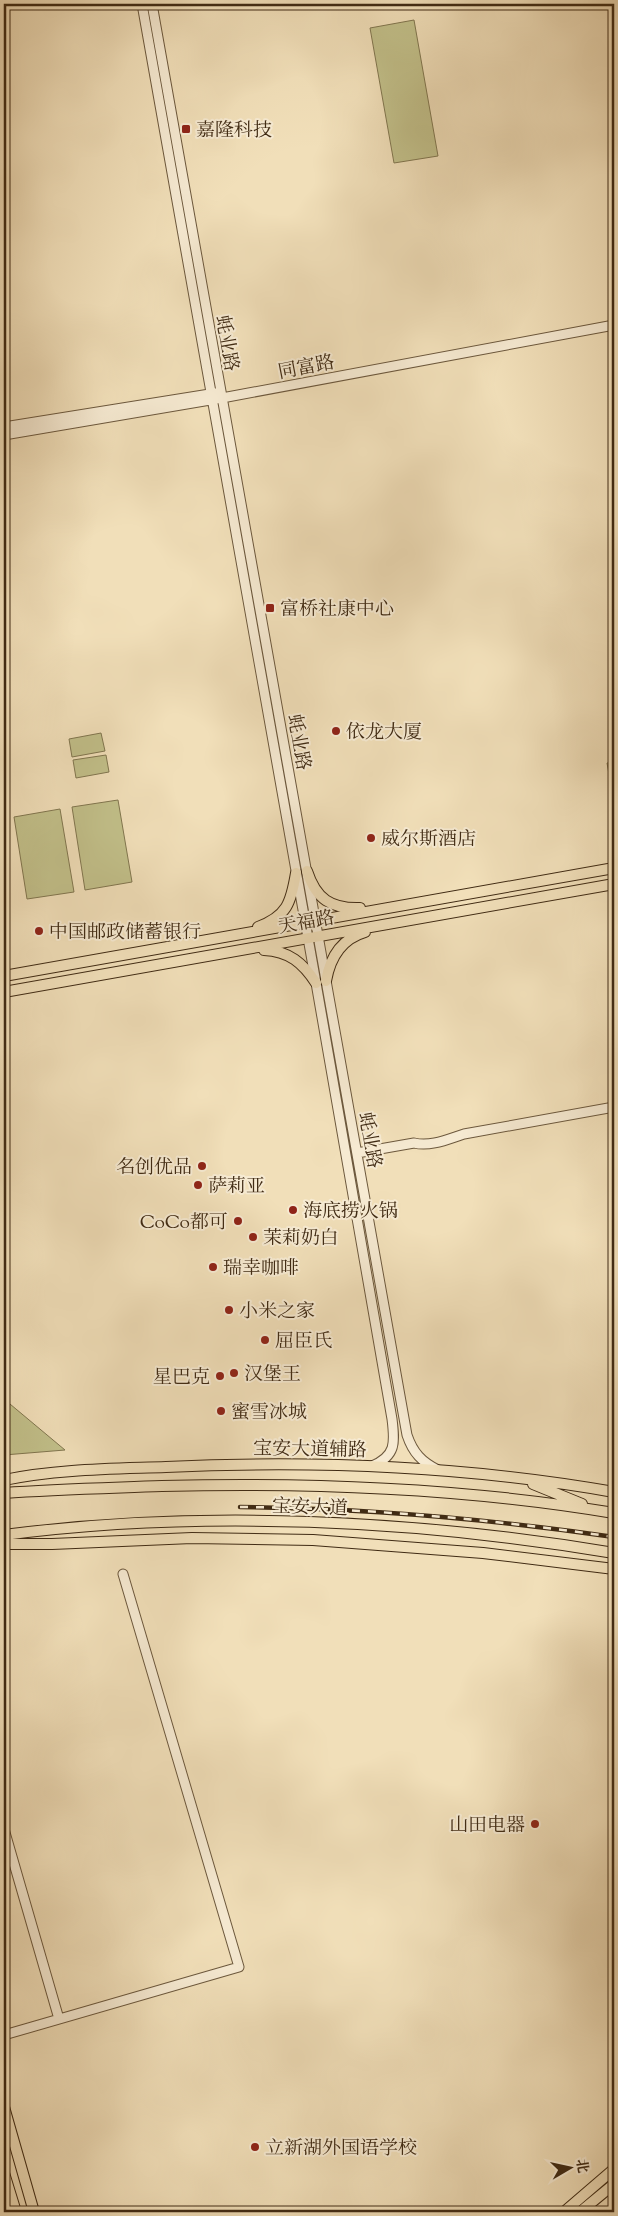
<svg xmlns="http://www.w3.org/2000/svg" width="618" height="2216" font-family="'Sorts Mill Goudy','Noto Serif SC',serif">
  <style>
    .green { fill: #c2c08a; stroke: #81764f }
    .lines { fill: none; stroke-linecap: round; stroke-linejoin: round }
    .minor-casing { stroke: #6c583d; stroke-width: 11 }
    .major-casing { stroke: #402b14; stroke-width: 12 }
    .minor { stroke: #f6ead2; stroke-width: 9 }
    .major { stroke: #f1dfb9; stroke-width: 10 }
    .rail-casing { stroke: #402b14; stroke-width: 4.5 }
    .rail { stroke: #f6ead2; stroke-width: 2.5; stroke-dasharray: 8; stroke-linecap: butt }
    .poi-dot { fill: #8f2418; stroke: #f6ead2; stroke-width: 2 }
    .labels { text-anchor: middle; stroke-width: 4; stroke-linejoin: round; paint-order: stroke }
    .poi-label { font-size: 19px; fill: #402b14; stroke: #f6ead2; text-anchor: start }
    .street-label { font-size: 19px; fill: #402b14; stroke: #f6ead2 }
  </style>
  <rect width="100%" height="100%" fill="#f1dfb9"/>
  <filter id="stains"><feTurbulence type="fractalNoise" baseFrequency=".004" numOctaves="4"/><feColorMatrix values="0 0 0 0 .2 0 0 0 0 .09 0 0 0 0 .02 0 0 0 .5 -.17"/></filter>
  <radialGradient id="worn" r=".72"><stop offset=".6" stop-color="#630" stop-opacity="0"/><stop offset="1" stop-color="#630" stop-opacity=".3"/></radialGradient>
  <path class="green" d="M 414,20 L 438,156 L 394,163 L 370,28 Z
    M 101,733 L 105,751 L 72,757 L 69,739 Z
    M 106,755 L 109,772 L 76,778 L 73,760 Z
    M 614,762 L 614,802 L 607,763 Z
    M 118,800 L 132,882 L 85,890 L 72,807 Z
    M 60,809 L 74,892 L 27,899 L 14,817 Z
    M 4,1399 L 65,1450 L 4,1455 Z"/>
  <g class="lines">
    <g class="minor-casing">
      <path id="minor" d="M 142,4 L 316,983 L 392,1419 C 395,1443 396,1456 372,1466
        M 152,4 L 407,1435 C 413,1453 422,1462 438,1470
        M 4,427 L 216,393
        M 4,435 L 222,398 L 614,325
        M 357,1153 L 414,1143 C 431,1147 448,1139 464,1134 L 614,1107
        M 4,1829 L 59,2019
        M 4,2035 L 239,1967 L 123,1574"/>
    </g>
    <g class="major-casing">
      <path id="major" d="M 307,871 C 316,899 331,909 360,908
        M 258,927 C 287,916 291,903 296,873
        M 264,950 C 289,951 303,963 316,983
        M 4,976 L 614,868
        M 326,981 C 330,958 341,939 365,932
        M 4,992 L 614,884
        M 4,1480 C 57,1469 112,1469 166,1467 C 315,1460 466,1466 614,1492
        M 533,1484 L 582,1504
        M 4,1493 C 56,1489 110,1488 162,1486 C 313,1482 465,1488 614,1513
        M 4,1535 C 203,1509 416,1520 614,1553
        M 4,1544 L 52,1544 L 192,1538 L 313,1540 L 483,1553 L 614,1569
        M 4,2107 L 34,2212
        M 4,2173 L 16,2212
        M 564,2212 L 614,2169
        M 580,2212 L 614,2184"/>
    </g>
    <use href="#minor" class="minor"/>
    <use href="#major" class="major"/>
    <g class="rail-casing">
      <path id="rail" d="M 240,1507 C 366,1508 490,1519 614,1537"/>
    </g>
    <use href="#rail" class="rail"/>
  </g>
  <g class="poi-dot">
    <rect x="181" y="124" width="10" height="10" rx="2.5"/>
    <rect x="265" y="603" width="10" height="10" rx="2.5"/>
    <circle cx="336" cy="731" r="5"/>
    <circle cx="371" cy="838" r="5"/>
    <circle cx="39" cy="931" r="5"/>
    <circle cx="202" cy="1166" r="5"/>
    <circle cx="198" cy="1185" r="5"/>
    <circle cx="293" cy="1210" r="5"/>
    <circle cx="238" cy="1221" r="5"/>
    <circle cx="253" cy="1237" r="5"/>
    <circle cx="213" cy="1267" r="5"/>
    <circle cx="229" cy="1310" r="5"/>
    <circle cx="265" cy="1340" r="5"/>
    <circle cx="234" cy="1373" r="5"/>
    <circle cx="220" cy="1376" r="5"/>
    <circle cx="221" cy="1411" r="5"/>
    <circle cx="535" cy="1824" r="5"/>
    <circle cx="255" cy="2147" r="5"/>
  </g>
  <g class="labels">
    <g class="poi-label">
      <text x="196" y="136">嘉隆科技</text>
      <text x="280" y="615">富桥社康中心</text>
      <text x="346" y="738">依龙大厦</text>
      <text x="381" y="845">威尔斯酒店</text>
      <text x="49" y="938">中国邮政储蓄银行</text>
      <text x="192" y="1173" text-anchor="end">名创优品</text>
      <text x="208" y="1192">萨莉亚</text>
      <text x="303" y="1217">海底捞火锅</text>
      <text x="228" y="1228" text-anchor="end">CoCo都可</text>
      <text x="263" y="1244">茉莉奶白</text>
      <text x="223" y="1274">瑞幸咖啡</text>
      <text x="239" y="1317">小米之家</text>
      <text x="275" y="1347">屈臣氏</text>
      <text x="244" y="1380">汉堡王</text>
      <text x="210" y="1383" text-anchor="end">星巴克</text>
      <text x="231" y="1418">蜜雪冰城</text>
      <text x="525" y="1831" text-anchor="end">山田电器</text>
      <text x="265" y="2154">立新湖外国语学校</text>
    </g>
    <g class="street-label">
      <text transform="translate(228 343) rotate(80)" y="7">蚝业路</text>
      <text transform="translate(306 366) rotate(-11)" y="7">同富路</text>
      <text transform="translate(300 742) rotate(80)" y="7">蚝业路</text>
      <text transform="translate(306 921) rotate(-10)" y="7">天福路</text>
      <text transform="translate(371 1140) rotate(80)" y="7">蚝业路</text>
      <text transform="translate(310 1448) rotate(1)" y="7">宝安大道辅路</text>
      <text transform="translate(310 1506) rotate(2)" y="7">宝安大道</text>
    </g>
  </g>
  <rect width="618" height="2216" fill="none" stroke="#f1dfb9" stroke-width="20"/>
  <rect x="5" y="5" width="608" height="2206" fill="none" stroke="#402b14" stroke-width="2.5"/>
  <rect x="10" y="10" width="598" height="2196" fill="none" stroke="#402b14"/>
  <g transform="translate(570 2168) rotate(81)" stroke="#f6ead2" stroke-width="4" paint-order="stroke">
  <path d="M0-4L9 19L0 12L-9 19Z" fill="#402b14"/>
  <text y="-8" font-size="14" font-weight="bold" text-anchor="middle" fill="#402b14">北</text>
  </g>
  <rect width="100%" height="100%" filter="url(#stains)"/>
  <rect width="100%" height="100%" fill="url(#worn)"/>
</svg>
